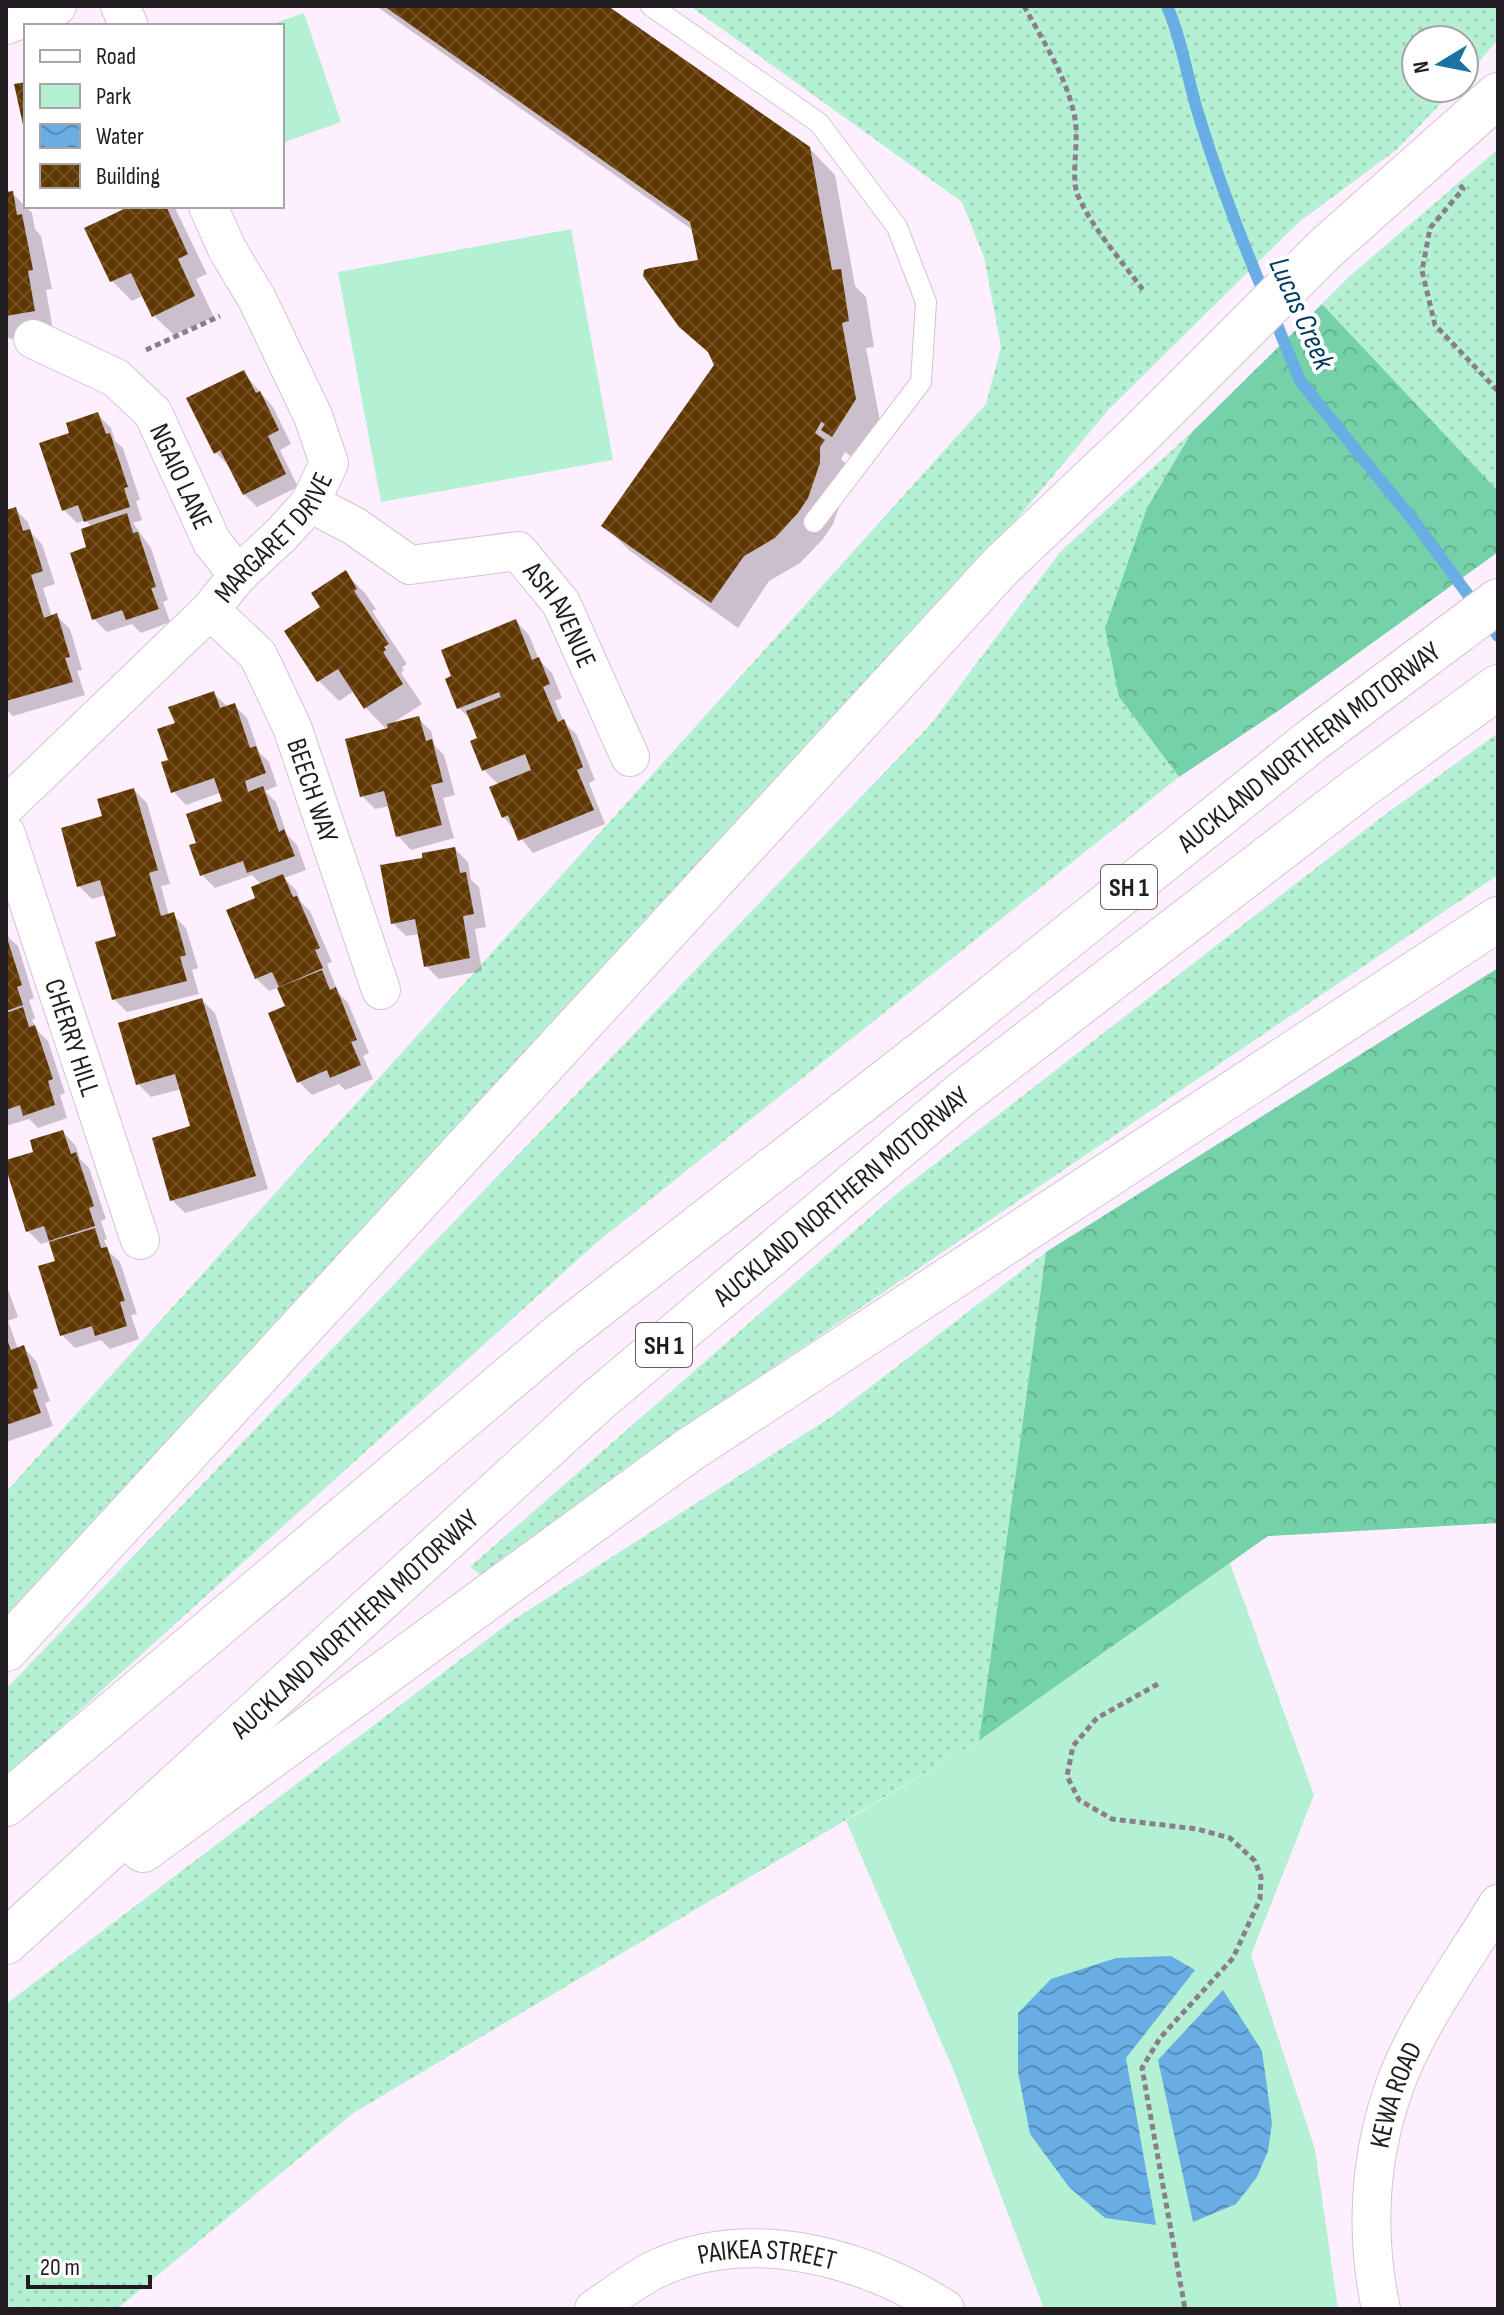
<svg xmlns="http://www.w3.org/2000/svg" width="1504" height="2315" font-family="'Sofia Sans Condensed',sans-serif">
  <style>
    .grass { fill: url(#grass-dots) }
    .forest { fill: url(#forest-crowns) }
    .park { fill: #b4f1d3 }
    .water { fill: url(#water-waves) }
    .shadow { fill: #0003 }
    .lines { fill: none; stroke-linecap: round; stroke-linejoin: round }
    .stream { stroke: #69ade5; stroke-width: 12 }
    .building { fill: url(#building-cross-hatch) }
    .service-casing { stroke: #d4c3d6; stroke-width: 22 }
    .minor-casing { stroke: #d4c3d6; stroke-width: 40 }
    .motorway-casing { stroke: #d4c3d6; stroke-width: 46 }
    .path { stroke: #897e8a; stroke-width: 5; stroke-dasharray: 6 4; stroke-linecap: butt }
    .service { stroke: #fff; stroke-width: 20 }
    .minor { stroke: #fff; stroke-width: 38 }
    .motorway { stroke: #fff; stroke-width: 44 }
    .labels { text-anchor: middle; stroke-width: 8; stroke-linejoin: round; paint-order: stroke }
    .shield { fill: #fff; stroke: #645f64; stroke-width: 2 }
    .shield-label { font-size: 26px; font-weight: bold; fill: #211b22 }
    .street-label { font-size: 28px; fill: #211b22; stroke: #fff }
    .water-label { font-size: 30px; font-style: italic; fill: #00395d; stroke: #fff }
  </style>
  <defs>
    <pattern id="grass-dots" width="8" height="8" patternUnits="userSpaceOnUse" patternTransform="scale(2)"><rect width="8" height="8" fill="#b4f1d3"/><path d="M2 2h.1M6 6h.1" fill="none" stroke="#9aceb5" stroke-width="1.8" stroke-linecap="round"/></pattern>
    <pattern id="forest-crowns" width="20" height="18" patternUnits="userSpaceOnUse" patternTransform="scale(2)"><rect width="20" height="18" fill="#75d1a7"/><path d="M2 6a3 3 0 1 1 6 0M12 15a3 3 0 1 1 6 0" fill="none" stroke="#65b38f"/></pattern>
    <pattern id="water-waves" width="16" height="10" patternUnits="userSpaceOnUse" patternTransform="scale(2)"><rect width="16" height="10" fill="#69ade5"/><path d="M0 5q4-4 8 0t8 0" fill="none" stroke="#568cb9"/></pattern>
    <pattern id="building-cross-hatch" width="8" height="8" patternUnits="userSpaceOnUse" patternTransform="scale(2)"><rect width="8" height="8" fill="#613700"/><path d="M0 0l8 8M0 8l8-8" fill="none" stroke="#735126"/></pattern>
  </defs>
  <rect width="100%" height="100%" fill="#feefff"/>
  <path class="grass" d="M 690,6 L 1498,6 L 1498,39 L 1464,80 L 1464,40 L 1416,40 L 1416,88 L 1456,88 L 1396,150 L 1299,222 L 1109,409 L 1006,532 L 6,1625 L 6,1492 L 986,404 L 1001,347 L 984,257 L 962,202 Z
    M 1498,149 L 1498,491 L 1322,304 L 1351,275 Z
    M 1192,432 L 1147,508 L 1119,697 L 1179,777 L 595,1244 L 6,1777 L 6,1689 L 931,724 L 1060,552 Z
    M 1498,733 L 1498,875 L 635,1461 L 484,1578 L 470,1567 L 900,1191 L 1383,816 Z
    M 1046,1252 L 979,1741 L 355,2112 L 117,2309 L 6,2309 L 6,2004 L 510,1622 L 831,1417 Z"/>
  <path class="forest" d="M 1322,304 L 1498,491 L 1498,552 L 1281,709 L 1179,777 L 1119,697 L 1105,628 L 1147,508 L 1192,432 Z
    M 1498,968 L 1498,1523 L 1268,1536 L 979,1741 L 1046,1252 Z"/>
  <path class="park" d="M 304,13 L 341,122 L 282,143 L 282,26 L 266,26 Z
    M 571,229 L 613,460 L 381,502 L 338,272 Z
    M 1230,1563 L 1314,1795 L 1251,1955 L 1315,2149 L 1338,2309 L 1044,2309 L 955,2074 L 846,1821 L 979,1741 Z"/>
  <path class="water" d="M 1171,1956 L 1195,1970 L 1126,2058 L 1156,2225 L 1105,2218 L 1069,2187 L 1030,2134 L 1018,2072 L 1018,2013 L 1051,1979 L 1116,1958 Z
    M 1223,1990 L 1262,2051 L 1272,2123 L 1268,2151 L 1257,2177 L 1236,2204 L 1193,2222 L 1158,2060 Z"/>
  <path class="shadow" d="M 376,6 L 605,6 L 809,148 L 835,175 L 855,286 L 866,297 L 874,347 L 866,348 L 881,426 L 858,461 L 845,452 L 841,459 L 849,467 L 845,490 L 833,524 L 823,539 L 800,563 L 769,581 L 738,628 L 630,551 L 604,526 L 716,365 L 713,357 L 681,326 L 701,261 L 694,231 Z
    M 12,193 L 32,213 L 35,229 L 41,236 L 52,289 L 46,290 L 53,330 L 10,339 L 6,335 L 6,194 Z
    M 125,206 L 174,206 L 207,274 L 196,279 L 214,317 L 174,335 L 154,316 L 144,295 L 132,301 L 112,281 L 127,210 Z
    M 243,372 L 273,407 L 291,444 L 280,450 L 298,487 L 257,507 L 244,494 L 229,466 L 216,453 Z
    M 98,415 L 111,428 L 115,441 L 123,448 L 140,500 L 136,501 L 142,520 L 133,523 L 151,548 L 168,600 L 163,602 L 170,622 L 141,633 L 132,624 L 107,632 L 94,619 L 89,548 L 92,527 L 85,520 L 77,523 L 64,510 L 72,435 Z
    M 15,509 L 28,522 L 32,534 L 42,544 L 55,584 L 43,588 L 52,617 L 57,616 L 70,629 L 82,670 L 77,671 L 85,695 L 13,716 L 6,709 L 6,513 Z
    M 345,573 L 365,593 L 376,609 L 372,611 L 407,664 L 402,667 L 404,670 L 401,673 L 422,704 L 391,724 L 418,718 L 431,731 L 435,746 L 444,755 L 455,795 L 443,798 L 454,838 L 411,850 L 398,836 L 390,806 L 375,809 L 362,796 L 387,730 L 366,708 L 354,691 L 339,701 L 319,681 L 286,631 L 323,608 Z
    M 516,621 L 529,635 L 539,660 L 552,673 L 562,698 L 555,701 L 564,722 L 577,735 L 595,780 L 589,783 L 605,824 L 533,853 L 503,816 L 499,785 L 484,770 L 479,739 L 472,721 L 459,708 Z
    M 213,693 L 228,707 L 234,705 L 247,718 L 259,752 L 269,762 L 277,786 L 265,791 L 276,802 L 287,835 L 297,845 L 306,870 L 284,878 L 296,890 L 301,902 L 310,911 L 332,962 L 327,964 L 338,992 L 348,1003 L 369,1053 L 363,1056 L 373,1079 L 345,1090 L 339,1084 L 312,1095 L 299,1082 L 287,1007 L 280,987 L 269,991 L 256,978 L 258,899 L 262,885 L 252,875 L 215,888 L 202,875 L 198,844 L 225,802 L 222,792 L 186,805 L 173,791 L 170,761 L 177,725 Z
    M 134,790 L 147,803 L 170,884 L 161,886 L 169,916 L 173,915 L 186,928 L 198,968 L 192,970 L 199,994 L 127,1012 L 114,999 L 118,937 L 106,895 L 92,899 L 79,886 L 104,818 Z
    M 455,849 L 468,862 L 471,880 L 479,887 L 486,927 L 475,929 L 482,971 L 439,979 L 426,966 L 420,934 L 406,936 L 393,923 L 425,859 Z
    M 6,928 L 9,938 L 18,946 L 34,998 L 29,1000 L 35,1018 L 32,1020 L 38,1031 L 48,1041 L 65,1093 L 60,1095 L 67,1118 L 38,1128 L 29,1119 L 6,1126 Z
    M 202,1000 L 215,1013 L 268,1189 L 185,1213 L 172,1200 L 192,1128 L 182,1089 L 151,1097 L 138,1084 Z
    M 63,1132 L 76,1146 L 80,1159 L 89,1168 L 106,1219 L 101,1221 L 107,1239 L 104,1240 L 110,1253 L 120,1262 L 137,1314 L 131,1315 L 139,1339 L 110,1349 L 101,1340 L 75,1348 L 62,1335 L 57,1262 L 51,1241 L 41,1244 L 28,1231 L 6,1162 L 36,1153 Z
    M 6,1284 L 18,1317 L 8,1321 L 18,1349 L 23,1347 L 36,1361 L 50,1401 L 45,1403 L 53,1426 L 6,1442 Z"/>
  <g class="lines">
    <path class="stream" d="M 1167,6 C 1182,40 1187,77 1198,113 C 1217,176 1240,237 1266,298
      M 1273,315 L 1300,381 L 1420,529 L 1498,636"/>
  </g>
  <path class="building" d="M 384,6 L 608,6 L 810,147 L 832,270 L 841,269 L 849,321 L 842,323 L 856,399 L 832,437 L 821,430 L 825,424 L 821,422 L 815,433 L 825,440 L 820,447 L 820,463 L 808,498 L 798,513 L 775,538 L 744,556 L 711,603 L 601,526 L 714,365 L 708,352 L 679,327 L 643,276 L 644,270 L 650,268 L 698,260 L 690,222 Z
    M 26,82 L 26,134 L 25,134 L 14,84 Z
    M 13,191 L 17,215 L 22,214 L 33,270 L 28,271 L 35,311 L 6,316 L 6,192 Z
    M 123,206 L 166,206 L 188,254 L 178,259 L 195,296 L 152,317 L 131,273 L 110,282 L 84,228 L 124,209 Z
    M 244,370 L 256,393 L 260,391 L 279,430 L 268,436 L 286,474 L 243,495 L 220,450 L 214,454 L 186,398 Z
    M 98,412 L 106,434 L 110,433 L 128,487 L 124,488 L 130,507 L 84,522 L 78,505 L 62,511 L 39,443 L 69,433 L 66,423 Z
    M 16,507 L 23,531 L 30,529 L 43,571 L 31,575 L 44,618 L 57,613 L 70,657 L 65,658 L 73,682 L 6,701 L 6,510 Z
    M 127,513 L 133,533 L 138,532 L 156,587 L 151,588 L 159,609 L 126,620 L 122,610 L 92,620 L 70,553 L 86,547 L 81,529 Z
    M 346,570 L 357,589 L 354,591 L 389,644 L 384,647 L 386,650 L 383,652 L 403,684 L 364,709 L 338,669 L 317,682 L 284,631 L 320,607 L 311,593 Z
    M 516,619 L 532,660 L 539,657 L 550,684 L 543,687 L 558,722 L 564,719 L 573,741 L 583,767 L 577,770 L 594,810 L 518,841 L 508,815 L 502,818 L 489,787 L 531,770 L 525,754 L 482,771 L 470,741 L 477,738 L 466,711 L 501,697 L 499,692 L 457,709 L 445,679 L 451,676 L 441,650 Z
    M 214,691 L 220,708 L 235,703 L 250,748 L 256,746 L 266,773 L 245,781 L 248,792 L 263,786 L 279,832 L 284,829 L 295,856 L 247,873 L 243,861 L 200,876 L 189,845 L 196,843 L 186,814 L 222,801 L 214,778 L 171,793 L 161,762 L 168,760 L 157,729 L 175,723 L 168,707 Z
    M 419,716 L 426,741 L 432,739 L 443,782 L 431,785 L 442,825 L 396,837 L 384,791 L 360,797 L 345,739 L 388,728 L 387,724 Z
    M 134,788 L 158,870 L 149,873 L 161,916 L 174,912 L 186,955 L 180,957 L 187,981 L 112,1000 L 95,942 L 116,936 L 100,880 L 77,887 L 61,828 L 102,816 L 97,799 Z
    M 455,847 L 460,873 L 466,872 L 474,914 L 463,916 L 470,958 L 424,967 L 415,919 L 391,924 L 380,865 L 422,858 L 422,853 Z
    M 283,874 L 293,897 L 297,896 L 320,948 L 315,950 L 323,968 L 279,987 L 272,972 L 255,979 L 226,910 L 255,898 L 251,887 Z
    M 6,935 L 22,985 L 17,987 L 23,1005 L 6,1011 Z
    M 322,970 L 330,990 L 336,987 L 357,1040 L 351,1042 L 361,1065 L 330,1078 L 327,1070 L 297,1083 L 268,1013 L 285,1006 L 277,988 Z
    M 202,998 L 256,1176 L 170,1201 L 152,1138 L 190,1126 L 175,1074 L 136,1085 L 118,1023 Z
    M 23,1007 L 29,1027 L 35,1025 L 53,1079 L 48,1081 L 55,1105 L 23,1116 L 20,1105 L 6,1110 L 6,1013 Z
    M 63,1130 L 71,1154 L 76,1152 L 94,1206 L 89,1208 L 95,1226 L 49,1241 L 44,1226 L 26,1232 L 6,1169 L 6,1160 L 33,1152 L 30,1140 Z
    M 95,1228 L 101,1248 L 107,1247 L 125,1301 L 120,1302 L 127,1326 L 95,1336 L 92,1326 L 60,1336 L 38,1266 L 55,1261 L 49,1242 Z
    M 6,1337 L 11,1350 L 24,1345 L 38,1388 L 33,1390 L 41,1413 L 9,1424 L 6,1423 Z"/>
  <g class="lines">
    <g class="service-casing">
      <path id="service" d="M 651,6 L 819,123 L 897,227 L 926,302 L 921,382 L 814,522"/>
    </g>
    <g class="minor-casing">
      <g id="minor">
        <path d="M 120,6 L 129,26"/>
        <path d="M 6,25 L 57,6"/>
        <path id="s1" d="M 33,339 L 116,378 L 153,413 L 212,542 L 238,575"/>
        <path id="s2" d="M 310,503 L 354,526 L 410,565 L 518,551 L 561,603 L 630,757"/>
        <path id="s3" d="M 210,610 L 258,655 L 292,727 L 381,990"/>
        <path id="s4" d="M 6,806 L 210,610 L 238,575 L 282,534 L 310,503 L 329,463 L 313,416 L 257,299 L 227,249 L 208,206"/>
        <path id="s5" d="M 6,834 L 140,1240"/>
        <path id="s6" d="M 594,2309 C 614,2296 635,2279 656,2269 C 749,2225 863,2257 945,2309"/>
        <path id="s7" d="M 1381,2309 C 1365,2234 1369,2157 1395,2085 C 1417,2024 1464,1960 1498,1904"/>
      </g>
    </g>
    <g class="motorway-casing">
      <g id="motorway">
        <path d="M 6,1649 L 1002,565 L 1137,437 L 1325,249 L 1498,95"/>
        <path id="s8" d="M 6,1804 L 563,1333 L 947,1034 L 1311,741 L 1498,601"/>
        <path d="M 143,1850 L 689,1450 L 1498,919"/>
        <path id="s9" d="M 6,1942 L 598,1400 L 963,1093 L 1358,789 L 1498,687"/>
      </g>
    </g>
    <path class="path" d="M 1024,6 C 1043,41 1068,79 1075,119 C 1079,140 1071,176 1077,193 C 1090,226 1122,261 1143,290
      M 1460,185 L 1463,189 L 1430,228 L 1422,271 L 1435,325 L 1498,391
      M 146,350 L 220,316
      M 1158,1684 L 1097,1718 L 1073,1746 L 1067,1776 L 1079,1800 L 1112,1819 L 1197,1829 L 1230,1838 L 1255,1861 L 1261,1877 L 1260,1899 L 1233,1958 L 1160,2038 L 1142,2068 L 1185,2309"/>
    <use href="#service" class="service"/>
    <use href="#minor" class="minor"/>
    <use href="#motorway" class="motorway"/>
  </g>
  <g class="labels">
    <g class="shield">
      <rect x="1101" y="865" width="56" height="44" rx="6"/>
      <rect x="636" y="1323" width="56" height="44" rx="6"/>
    </g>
    <g class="shield-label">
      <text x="1129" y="896">SH 1</text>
      <text x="664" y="1354">SH 1</text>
    </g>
    <g class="street-label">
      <text dy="10" stroke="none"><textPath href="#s1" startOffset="212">NGAIO LANE</textPath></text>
      <text dy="10" stroke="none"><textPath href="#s4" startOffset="380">MARGARET DRIVE</textPath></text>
      <text dy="10" stroke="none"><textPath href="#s2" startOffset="304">ASH AVENUE</textPath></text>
      <text dy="10" stroke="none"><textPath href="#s8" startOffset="1678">AUCKLAND NORTHERN MOTORWAY</textPath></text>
      <text dy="10" stroke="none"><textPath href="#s3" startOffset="212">BEECH WAY</textPath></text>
      <text dy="10" stroke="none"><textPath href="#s5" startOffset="214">CHERRY HILL</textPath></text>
      <text dy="10" stroke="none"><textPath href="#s9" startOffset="1120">AUCKLAND NORTHERN MOTORWAY</textPath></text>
      <text dy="10" stroke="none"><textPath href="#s9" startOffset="472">AUCKLAND NORTHERN MOTORWAY</textPath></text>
      <text dy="10" stroke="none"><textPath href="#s7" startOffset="218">KEWA ROAD</textPath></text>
      <text dy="10" stroke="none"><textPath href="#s6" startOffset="188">PAIKEA STREET</textPath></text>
    </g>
    <g class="water-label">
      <text transform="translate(1302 313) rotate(66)" y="10">Lucas Creek</text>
    </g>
  </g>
  <rect width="1504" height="2315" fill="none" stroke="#211b22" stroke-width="16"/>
  <rect x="24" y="24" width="260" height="184" fill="#ffffff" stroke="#a6a4a7" stroke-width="2"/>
  <rect x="40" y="50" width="40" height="12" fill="#ffffff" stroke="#a6a4a7" stroke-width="2"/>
  <text x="96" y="64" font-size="24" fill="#211b22">Road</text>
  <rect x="40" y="84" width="40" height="24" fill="#b4f1d3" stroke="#a6a4a7" stroke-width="2"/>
  <text x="96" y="104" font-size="24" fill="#211b22">Park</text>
  <rect x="40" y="124" width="40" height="24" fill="url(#water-waves)" stroke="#a6a4a7" stroke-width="2"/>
  <text x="96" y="144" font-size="24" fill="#211b22">Water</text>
  <rect x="40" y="164" width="40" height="24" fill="url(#building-cross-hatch)" stroke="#a6a4a7" stroke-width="2"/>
  <text x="96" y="184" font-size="24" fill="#211b22">Building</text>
  <g transform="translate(1440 64) rotate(260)"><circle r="38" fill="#ffffff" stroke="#a6a4a7" stroke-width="2"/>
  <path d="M0-6L14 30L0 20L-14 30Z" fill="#1c73a2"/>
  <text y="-12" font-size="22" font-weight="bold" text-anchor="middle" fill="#211b22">N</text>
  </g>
  <path d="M28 2275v12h122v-12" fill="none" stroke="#211b22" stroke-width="4"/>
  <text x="40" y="2275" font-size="24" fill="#211b22" stroke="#ffffff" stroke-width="6" paint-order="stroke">20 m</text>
</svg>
